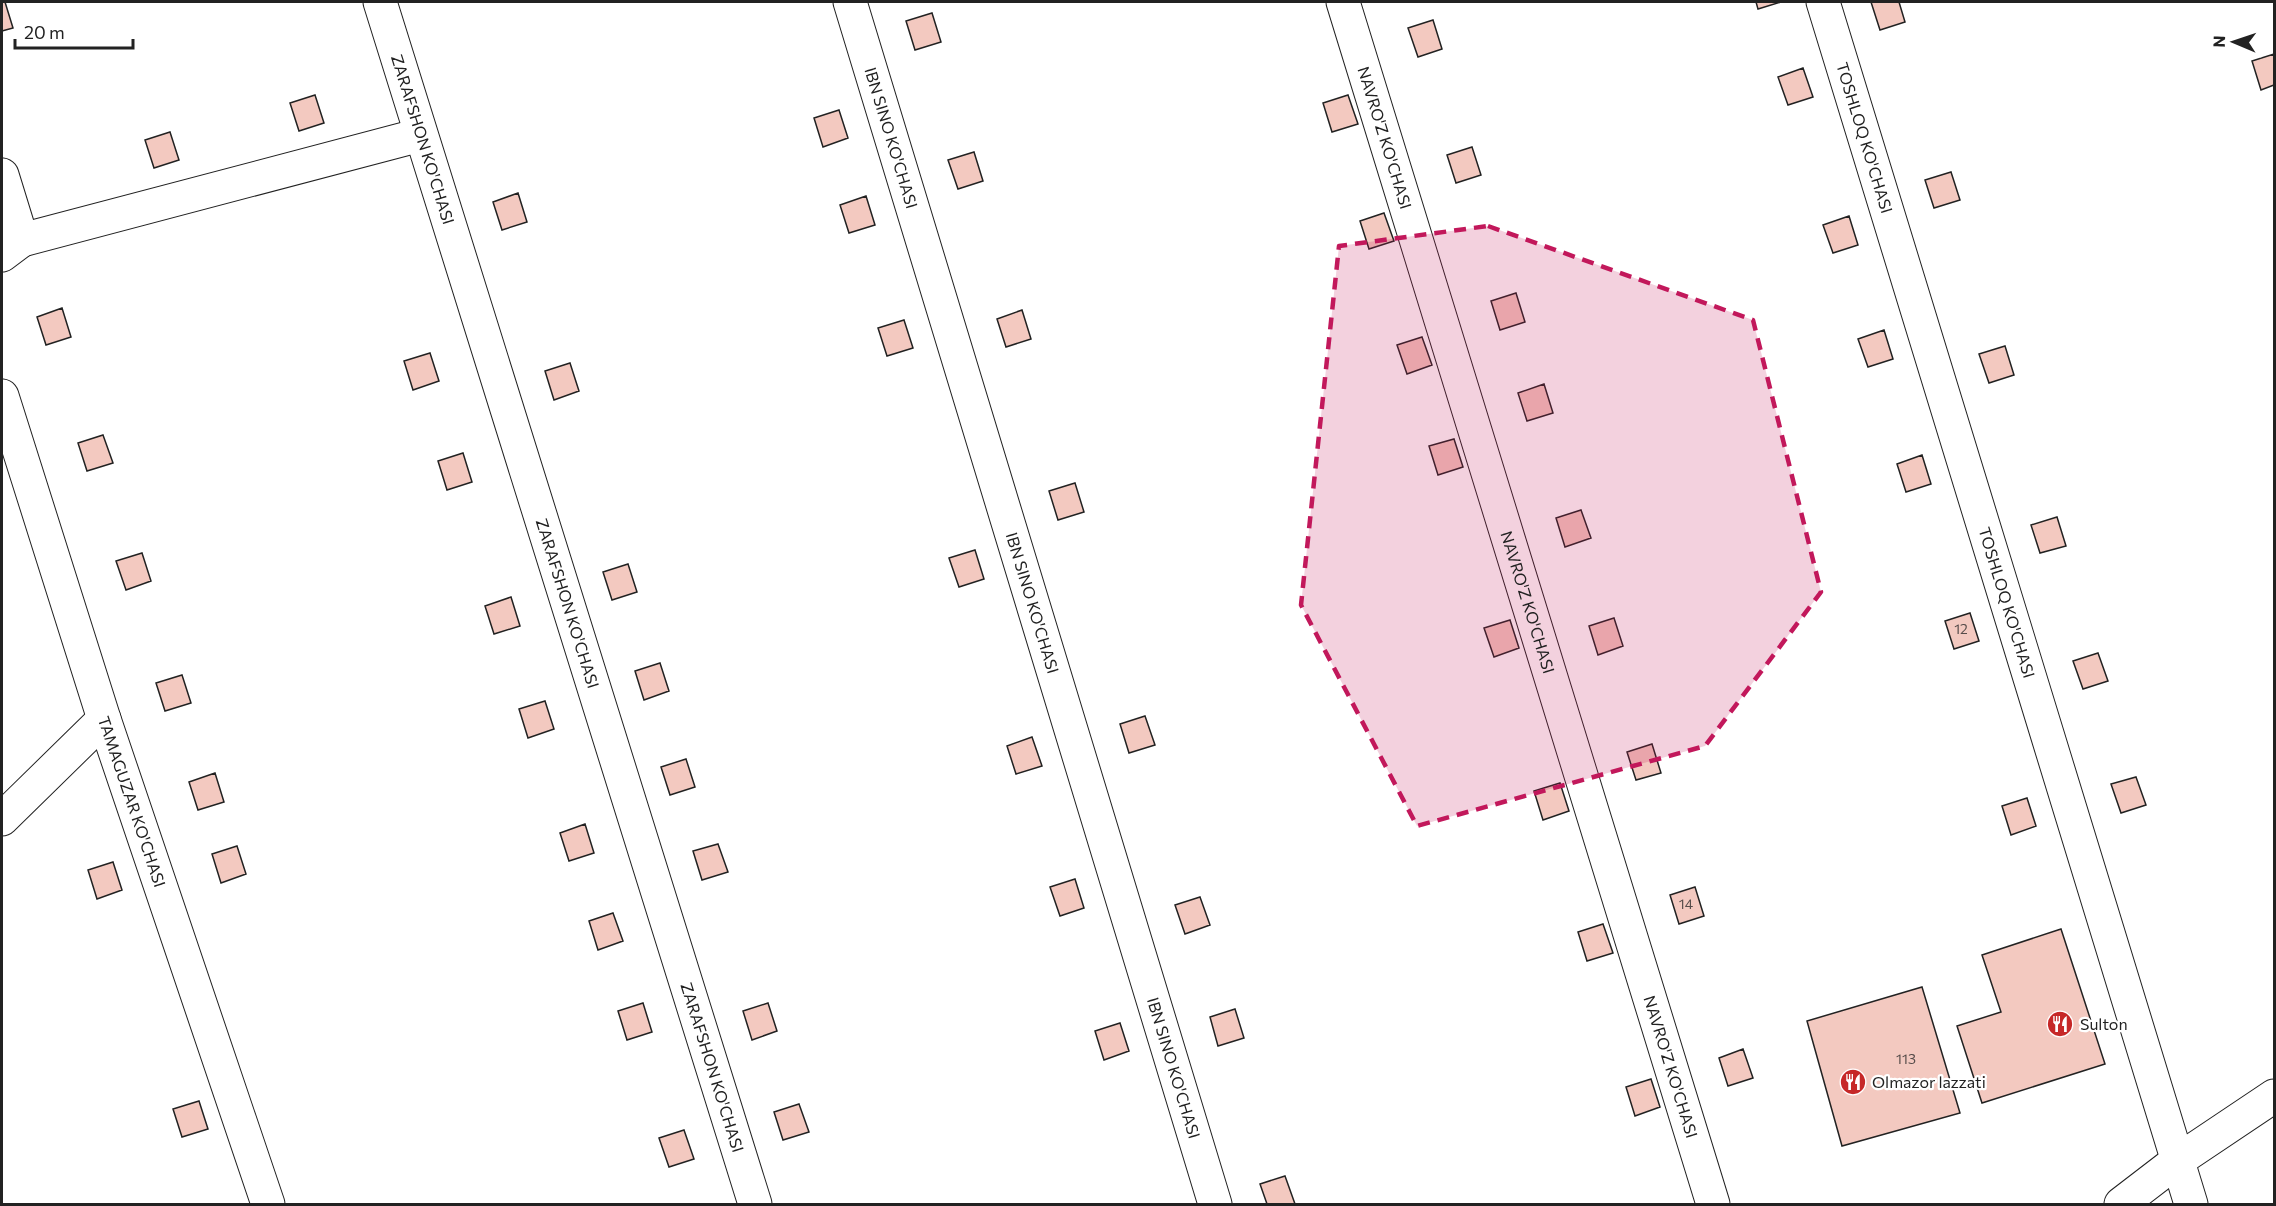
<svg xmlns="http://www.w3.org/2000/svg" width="2276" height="1206" font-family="Commissioner,sans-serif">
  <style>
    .building { fill: #f3c9c0; stroke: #222; stroke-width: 1.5 }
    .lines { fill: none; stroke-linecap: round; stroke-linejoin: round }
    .street-casing { stroke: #222; stroke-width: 35 }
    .secondary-casing { stroke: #222; stroke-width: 35 }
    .street { stroke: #fff; stroke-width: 33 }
    .secondary { stroke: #fff; stroke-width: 33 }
    .marked { fill: #c2185b; fill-opacity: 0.2; stroke: #c2185b; stroke-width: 4.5; stroke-dasharray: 12 8; stroke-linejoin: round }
    .labels { text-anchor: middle; stroke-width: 4.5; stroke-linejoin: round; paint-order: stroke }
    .number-label { font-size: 14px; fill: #564c4a }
    .street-label { font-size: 16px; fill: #222; stroke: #fff }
    .poi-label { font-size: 16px; fill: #222; stroke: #fff; text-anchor: start }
  </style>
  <rect width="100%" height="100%" fill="#fff"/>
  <path class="building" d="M 2,2 L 5,2 L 13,28 L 2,31 Z
    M 1756,2 L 1781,2 L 1758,9 Z
    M 1871,2 L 1899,2 L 1905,22 L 1880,30 Z
    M 932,13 L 941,42 L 915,50 L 906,21 Z
    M 1433,20 L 1442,49 L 1418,57 L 1408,28 Z
    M 2274,54 L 2274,85 L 2261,90 L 2252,61 Z
    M 1803,68 L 1813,97 L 1788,105 L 1778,77 Z
    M 315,95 L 324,123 L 299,131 L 290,103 Z
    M 1348,95 L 1358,124 L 1332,132 L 1323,103 Z
    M 839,110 L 848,138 L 823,147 L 814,118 Z
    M 170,132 L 179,160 L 154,168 L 145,140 Z
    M 1472,147 L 1481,175 L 1456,183 L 1447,155 Z
    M 974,152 L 983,181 L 958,189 L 948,160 Z
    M 1951,172 L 1960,200 L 1934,208 L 1925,180 Z
    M 518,193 L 527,222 L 502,230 L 493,202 Z
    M 866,196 L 875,225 L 849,233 L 840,205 Z
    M 1384,213 L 1394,241 L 1369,249 L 1360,221 Z
    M 1849,216 L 1858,245 L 1833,253 L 1823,225 Z
    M 1516,293 L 1525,322 L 1500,330 L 1491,301 Z
    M 62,308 L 71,337 L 46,345 L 37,317 Z
    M 1022,310 L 1031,339 L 1006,347 L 997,319 Z
    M 904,320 L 913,348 L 887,356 L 878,328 Z
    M 1884,330 L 1893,359 L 1868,367 L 1858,339 Z
    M 1422,337 L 1432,365 L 1407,374 L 1397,345 Z
    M 2005,346 L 2014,375 L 1989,383 L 1979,354 Z
    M 430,353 L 439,381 L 413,390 L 404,361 Z
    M 570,363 L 579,391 L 554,400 L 545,371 Z
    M 1544,384 L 1553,413 L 1527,421 L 1518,393 Z
    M 103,435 L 113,463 L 87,471 L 78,443 Z
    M 1454,439 L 1463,467 L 1438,475 L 1429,446 Z
    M 463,453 L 472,482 L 447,490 L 438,461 Z
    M 1922,455 L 1931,484 L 1906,492 L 1897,464 Z
    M 1075,483 L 1084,512 L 1058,520 L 1049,491 Z
    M 1581,510 L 1591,538 L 1565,547 L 1556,518 Z
    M 2057,517 L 2066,546 L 2040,553 L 2031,525 Z
    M 975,550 L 984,579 L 959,587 L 949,558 Z
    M 142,553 L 151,581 L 126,590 L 116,561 Z
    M 628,564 L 637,592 L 612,600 L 603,572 Z
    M 511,597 L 520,626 L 494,634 L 485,606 Z
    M 1970,613 L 1979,641 L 1954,649 L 1945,621 Z
    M 1614,618 L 1623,646 L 1598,655 L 1589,626 Z
    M 1510,620 L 1519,648 L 1494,657 L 1484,628 Z
    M 2098,653 L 2108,681 L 2083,689 L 2073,661 Z
    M 660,663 L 669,691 L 644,700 L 635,671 Z
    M 182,675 L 191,703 L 165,711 L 156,683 Z
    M 545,701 L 554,729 L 528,738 L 519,709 Z
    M 1145,716 L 1155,745 L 1129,753 L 1120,724 Z
    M 1032,737 L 1042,766 L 1016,774 L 1007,746 Z
    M 1652,744 L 1661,773 L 1636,780 L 1627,752 Z
    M 686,759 L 695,787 L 670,795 L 661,767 Z
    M 215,773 L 224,802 L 198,810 L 189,782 Z
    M 2136,777 L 2146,805 L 2121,813 L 2111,784 Z
    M 1560,783 L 1569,811 L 1543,820 L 1534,791 Z
    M 2027,798 L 2036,826 L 2011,835 L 2002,806 Z
    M 585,824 L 594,853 L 569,861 L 560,833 Z
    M 718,844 L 728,872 L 702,880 L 693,851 Z
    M 237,846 L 246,874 L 221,883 L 212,854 Z
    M 113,862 L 122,890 L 97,899 L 88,870 Z
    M 1075,879 L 1084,908 L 1060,916 L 1050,887 Z
    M 1695,887 L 1704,916 L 1679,924 L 1670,895 Z
    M 1200,897 L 1210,925 L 1185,934 L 1175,905 Z
    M 613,913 L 623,941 L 598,950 L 589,921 Z
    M 1603,924 L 1613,953 L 1587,961 L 1578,932 Z
    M 2061,929 L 2105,1064 L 1982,1103 L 1957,1026 L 2001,1012 L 1982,955 Z
    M 1922,987 L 1960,1113 L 1842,1146 L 1807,1021 Z
    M 643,1003 L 652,1032 L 627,1040 L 618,1011 Z
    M 768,1003 L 777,1031 L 752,1040 L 743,1011 Z
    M 1235,1009 L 1244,1038 L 1218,1046 L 1210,1017 Z
    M 1120,1023 L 1129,1051 L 1104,1060 L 1095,1031 Z
    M 1743,1049 L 1753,1078 L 1728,1086 L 1719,1058 Z
    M 1651,1079 L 1660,1107 L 1635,1116 L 1626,1087 Z
    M 199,1101 L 208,1129 L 182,1137 L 173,1109 Z
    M 799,1104 L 809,1132 L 783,1140 L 774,1112 Z
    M 684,1130 L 694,1159 L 669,1167 L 659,1138 Z
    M 1285,1176 L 1295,1204 L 1267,1204 L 1260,1184 Z"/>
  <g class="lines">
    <g class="street-casing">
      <g id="street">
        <path id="s1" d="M 380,2 L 755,1204"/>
        <path id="s2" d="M 850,2 L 1215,1204"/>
        <path id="s3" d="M 1343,2 L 1713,1204"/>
        <path id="s4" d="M 1823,2 L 2191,1204"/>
        <path d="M 2,175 L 22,240 L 2,255"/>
        <path d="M 22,240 L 420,135"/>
        <path id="s5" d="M 2,396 L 104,719 L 268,1204"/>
        <path d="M 2,819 L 104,719"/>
      </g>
    </g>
    <g class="secondary-casing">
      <path id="secondary" d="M 2121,1204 L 2177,1161 L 2274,1096"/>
    </g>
    <use href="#street" class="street"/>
    <use href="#secondary" class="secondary"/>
  </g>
  <path class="marked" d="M 1488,226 L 1753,320 L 1821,592 L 1705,746 L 1417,826 L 1301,605 L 1339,246 Z"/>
  <defs>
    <g id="restaurant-disc" transform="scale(1.35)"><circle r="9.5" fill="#c62828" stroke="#fff"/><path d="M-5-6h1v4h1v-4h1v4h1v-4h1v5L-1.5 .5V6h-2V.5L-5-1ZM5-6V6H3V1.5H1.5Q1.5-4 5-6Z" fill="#fff"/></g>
  </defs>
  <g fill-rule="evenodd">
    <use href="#restaurant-disc" x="2060" y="1024"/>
    <use href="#restaurant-disc" x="1853" y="1082"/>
  </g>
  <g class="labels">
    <g class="number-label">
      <text x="1961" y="634">12</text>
      <text x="1686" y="909">14</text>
      <text x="1906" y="1064">113</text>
    </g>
    <g class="street-label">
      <text dy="6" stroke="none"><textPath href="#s2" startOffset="142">IBN SINO KO'CHASI</textPath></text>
      <text dy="6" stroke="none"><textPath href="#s4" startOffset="142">TOSHLOQ KO'CHASI</textPath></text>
      <text dy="6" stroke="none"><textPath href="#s1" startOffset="144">ZARAFSHON KO'CHASI</textPath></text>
      <text dy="6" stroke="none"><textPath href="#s3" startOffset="142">NAVRO'Z KO'CHASI</textPath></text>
      <text dy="6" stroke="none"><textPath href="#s1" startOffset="630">ZARAFSHON KO'CHASI</textPath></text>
      <text dy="6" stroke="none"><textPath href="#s2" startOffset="628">IBN SINO KO'CHASI</textPath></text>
      <text dy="6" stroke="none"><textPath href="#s3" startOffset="628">NAVRO'Z KO'CHASI</textPath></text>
      <text dy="6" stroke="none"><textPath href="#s4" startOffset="628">TOSHLOQ KO'CHASI</textPath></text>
      <text dy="6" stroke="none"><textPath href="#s5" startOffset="426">TAMAGUZAR KO'CHASI</textPath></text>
      <text dy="6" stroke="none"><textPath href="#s1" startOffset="1116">ZARAFSHON KO'CHASI</textPath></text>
      <text dy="6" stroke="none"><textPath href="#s3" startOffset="1114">NAVRO'Z KO'CHASI</textPath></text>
      <text dy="6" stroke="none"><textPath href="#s2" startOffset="1114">IBN SINO KO'CHASI</textPath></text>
    </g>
    <g class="poi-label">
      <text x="2080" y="1030">Sulton</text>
      <text x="1872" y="1088">Olmazor lazzati</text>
    </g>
  </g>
  <rect width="2276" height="1206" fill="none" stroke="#222222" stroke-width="6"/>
  <g transform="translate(2234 42) rotate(272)" stroke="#ffffff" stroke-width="4.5" paint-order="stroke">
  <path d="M0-4.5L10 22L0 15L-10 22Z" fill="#222222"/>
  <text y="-9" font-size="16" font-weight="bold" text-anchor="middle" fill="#222222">N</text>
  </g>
  <path d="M15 39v9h118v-9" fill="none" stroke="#222222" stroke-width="3"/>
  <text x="24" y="39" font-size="18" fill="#222222" stroke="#ffffff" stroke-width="4.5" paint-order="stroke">20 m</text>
</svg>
